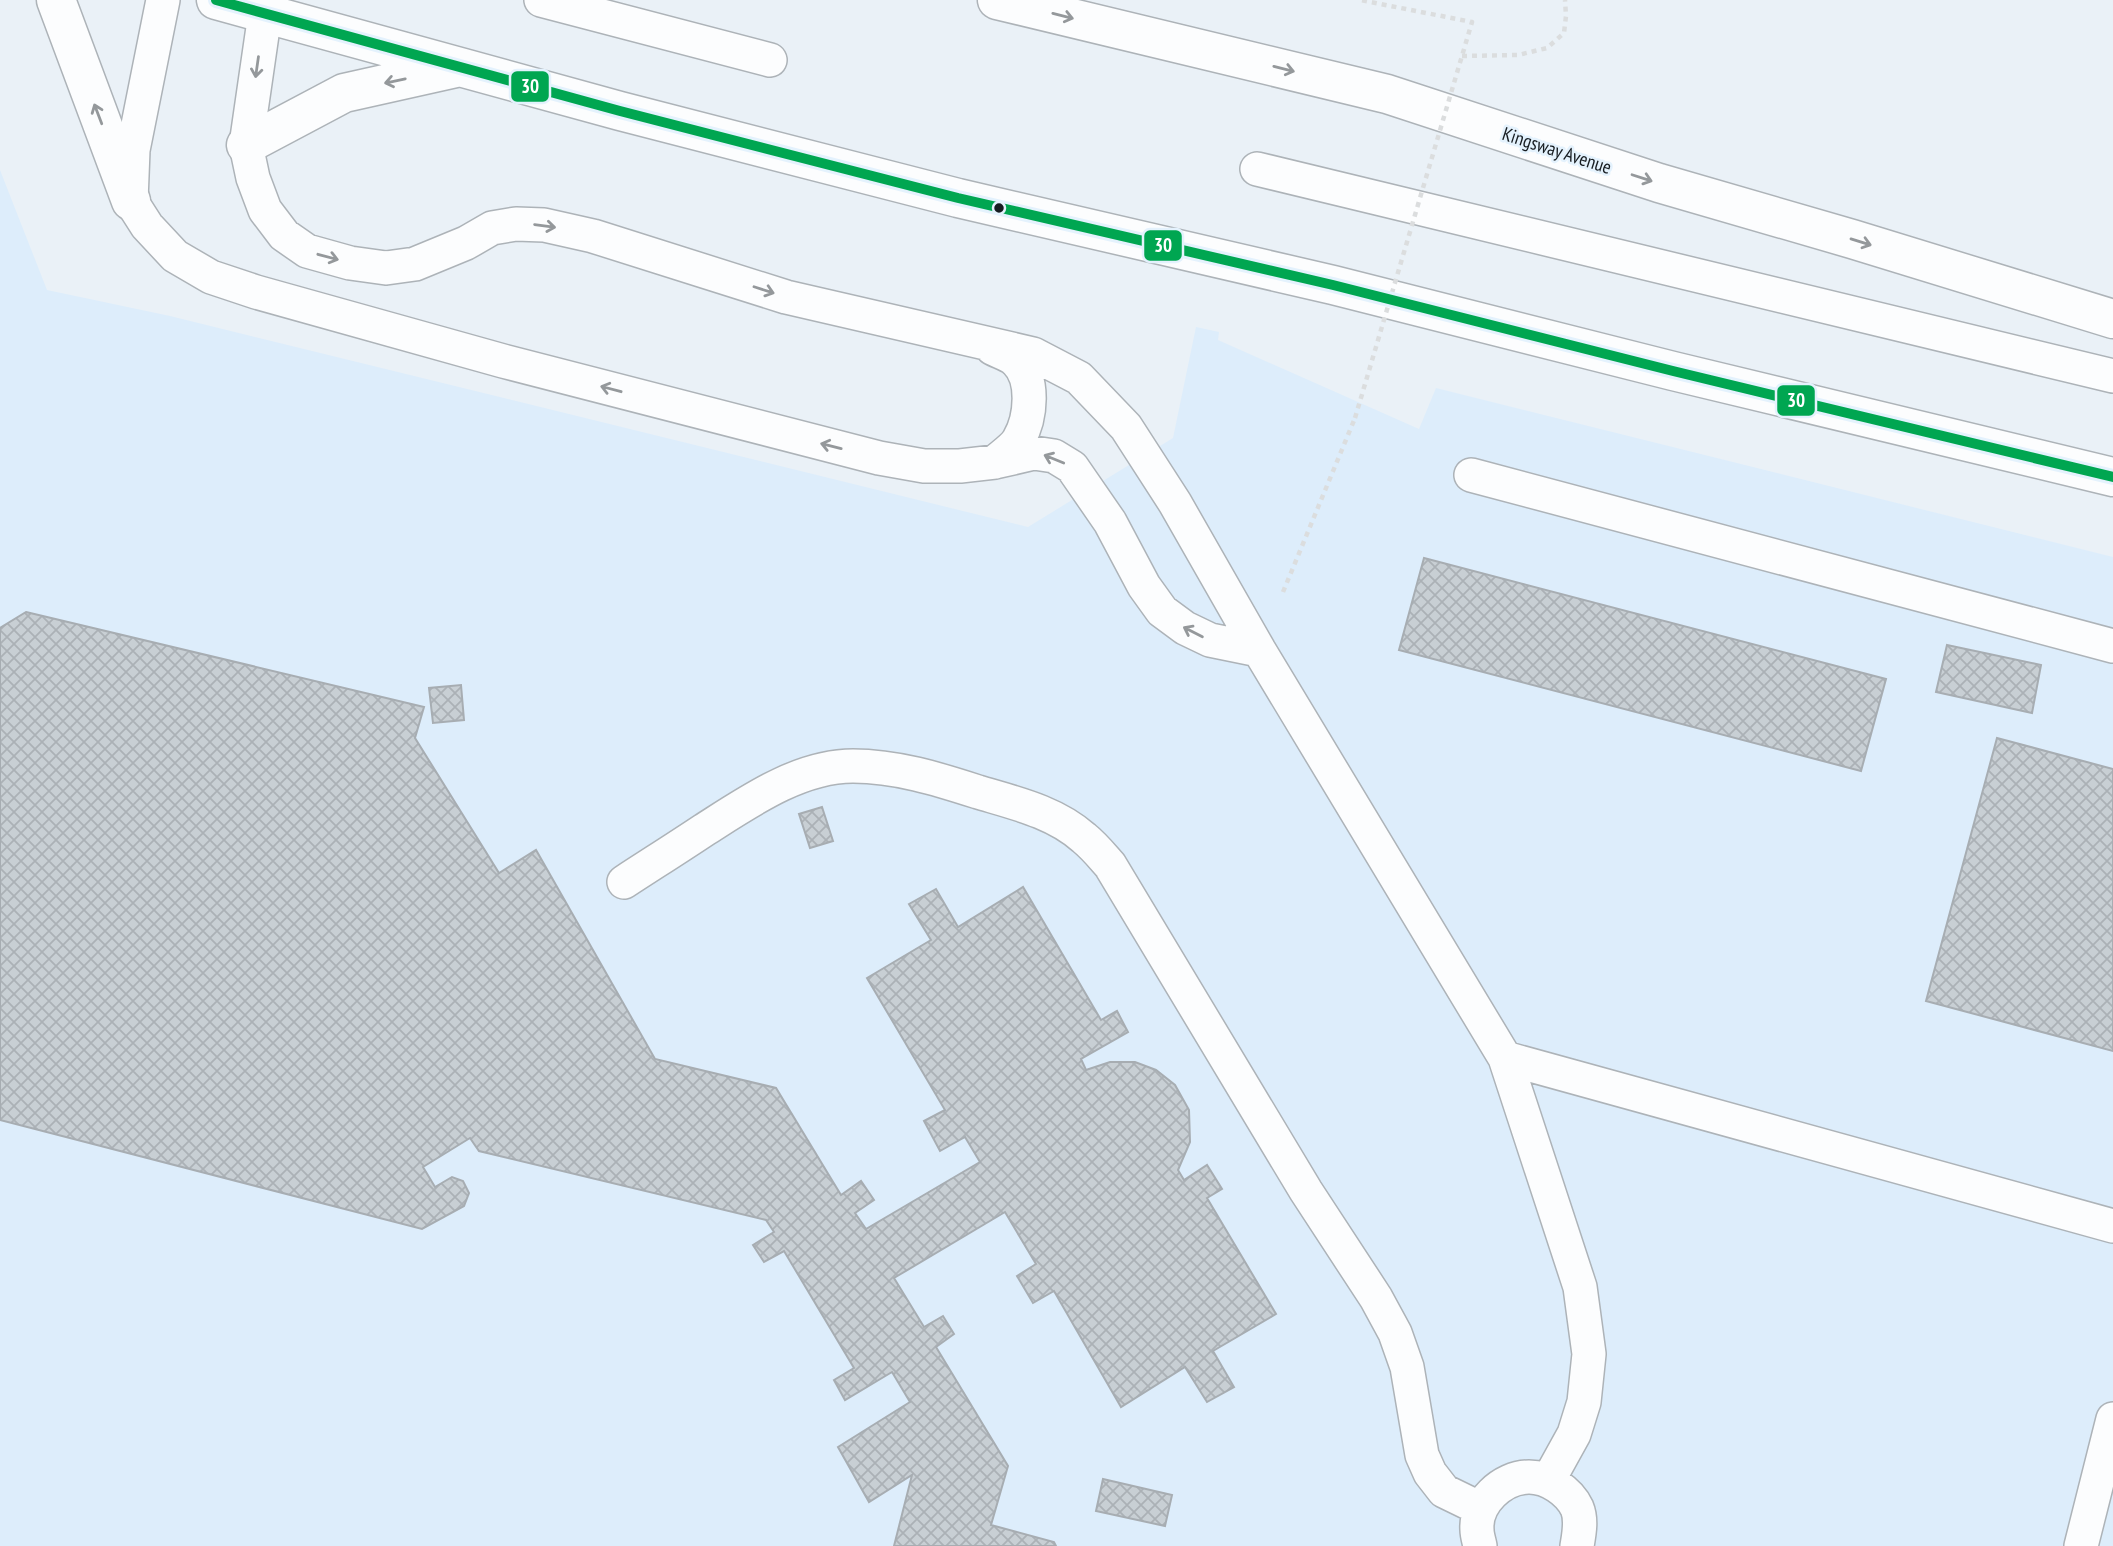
<svg xmlns="http://www.w3.org/2000/svg" width="2113" height="1546" font-family="'PT Sans Narrow',sans-serif">
  <style>
    .built { fill: #ddedfb }
    .building { fill: url(#building-cross-hatch); stroke: #a7adb2; stroke-width: 2 }
    .lines { fill: none; stroke-linecap: round; stroke-linejoin: round }
    .service-casing { stroke: #adb3b8; stroke-width: 36 }
    .secondary-casing { stroke: #adb3b8; stroke-width: 41 }
    .path { stroke: #dbddde; stroke-width: 4.5; stroke-dasharray: 5 5; stroke-linecap: butt }
    .service { stroke: #fcfdfe; stroke-width: 33 }
    .secondary { stroke: #fcfdfe; stroke-width: 38 }
    .path-bridge { stroke: #dbddde; stroke-width: 4.5; stroke-dasharray: 5 5; stroke-linecap: butt }
    .bus-1-casing { stroke: #e4f2fd; stroke-width: 16 }
    .bus-1 { stroke: #00a651; stroke-width: 10 }
    .oneway { stroke: #94989b }
    .bus-dot { fill: #161c21; stroke: #e4f2fd; stroke-width: 2.5 }
    .labels { text-anchor: middle; stroke-width: 5; stroke-linejoin: round; paint-order: stroke }
    .street-label { font-size: 19px; fill: #161c21; stroke: #e4f2fd }
    .line-badge { stroke: #e4f2fd; stroke-width: 2.5 }
    .badge-label { font-size: 19px; text-anchor: middle; font-weight: bold; fill: #fff }
  </style>
  <defs>
    <pattern id="building-cross-hatch" width="8" height="8" patternUnits="userSpaceOnUse" patternTransform="scale(1.75)"><rect width="8" height="8" fill="#c8cfd4"/><path d="M0 0l8 8M0 8l8-8" fill="none" stroke="#abb1b6"/></pattern>
  </defs>
  <rect width="100%" height="100%" fill="#eaf1f7"/>
  <path class="built" d="M 0,170 L 47,290 L 170,316 L 1028,527 L 1173,438 L 1196,327 L 1219,332 L 1218,340 L 1419,429 L 1436,388 L 2113,557 L 2113,1546 L 0,1546 Z"/>
  <path class="building" d="M 1424,558 L 1886,679 L 1861,771 L 1399,650 Z
    M 26,612 L 424,707 L 415,738 L 499,873 L 536,850 L 655,1059 L 776,1088 L 841,1195 L 861,1181 L 874,1200 L 855,1213 L 866,1229 L 980,1162 L 965,1137 L 940,1151 L 924,1121 L 945,1110 L 867,978 L 931,940 L 909,904 L 936,889 L 958,927 L 1023,887 L 1101,1020 L 1117,1011 L 1128,1032 L 1081,1059 L 1086,1070 L 1110,1062 L 1135,1062 L 1156,1070 L 1175,1085 L 1189,1110 L 1190,1142 L 1178,1170 L 1184,1180 L 1207,1165 L 1222,1189 L 1207,1198 L 1276,1314 L 1213,1351 L 1234,1387 L 1207,1402 L 1185,1367 L 1121,1407 L 1054,1291 L 1033,1303 L 1017,1276 L 1036,1264 L 1005,1212 L 894,1278 L 924,1327 L 943,1316 L 954,1334 L 936,1347 L 1008,1466 L 991,1525 L 1054,1542 L 1056,1546 L 894,1546 L 912,1475 L 869,1502 L 838,1447 L 910,1402 L 892,1372 L 845,1400 L 834,1380 L 854,1368 L 784,1251 L 764,1262 L 753,1245 L 774,1232 L 766,1220 L 479,1151 L 470,1138 L 423,1167 L 435,1187 L 452,1177 L 463,1181 L 469,1193 L 464,1206 L 422,1229 L 0,1120 L 0,628 Z
    M 1947,645 L 2041,665 L 2032,713 L 1936,692 Z
    M 461,685 L 464,720 L 433,723 L 429,688 Z
    M 1997,738 L 2113,769 L 2113,1051 L 1926,1001 Z
    M 822,807 L 833,841 L 810,848 L 799,814 Z
    M 1103,1479 L 1172,1495 L 1165,1526 L 1096,1511 Z"/>
  <g class="lines">
    <g class="service-casing">
      <path id="service" d="M 163,0 L 133,150 L 131,201 L 147,226 L 175,256 L 211,277 L 256,292 L 503,361 L 879,458 L 924,466 L 960,466 L 995,462 L 1034,453 L 1054,456 L 1072,467 L 1110,522 L 1144,586 L 1162,611 L 1185,628 L 1210,640 L 1259,650
        M 267,0 L 246,145 L 253,178 L 265,210 L 284,235 L 307,251 L 350,263 L 386,268 L 415,264 L 466,243 L 492,228 L 516,224 L 544,225 L 593,236 L 786,297 L 1033,354 L 1079,378 L 1126,427 L 1175,503 L 1259,650 L 1505,1058 L 2113,1226
        M 541,0 L 770,60
        M 1257,169 L 2113,376
        M 992,348 C 999,352 1010,355 1016,361 C 1035,379 1031,418 1019,439 C 1015,447 1003,455 995,462
        M 1471,475 L 2113,646
        M 624,882 C 650,865 677,848 704,830 C 748,802 799,766 853,766 C 896,766 938,779 978,792 C 1015,803 1055,812 1084,838 C 1094,846 1102,856 1110,865 L 1306,1191 L 1376,1298 L 1395,1333 L 1407,1367 L 1422,1455 L 1430,1473 L 1444,1491 L 1481,1509
        M 1505,1058 L 1580,1287 L 1589,1354 L 1584,1402 L 1574,1434 L 1548,1481
        M 1480,1546 C 1479,1541 1477,1535 1477,1530 C 1475,1503 1502,1477 1529,1477 C 1548,1477 1569,1491 1577,1508 C 1582,1520 1579,1534 1577,1546
        M 2081,1546 L 2113,1419"/>
    </g>
    <g class="secondary-casing">
      <path id="secondary" d="M 56,0 L 131,201
        M 216,0 L 620,111 L 958,198 L 1333,285 L 1673,371 L 2113,477
        M 997,0 L 1387,94 L 1659,183 L 1852,239 L 2113,319
        M 246,145 L 344,93 L 456,68"/>
    </g>
    <path class="path" d="M 1462,56 L 1518,55 L 1547,48 L 1564,33 L 1566,16 L 1565,0
      M 1283,592 L 1355,418"/>
    <use href="#service" class="service"/>
    <use href="#secondary" class="secondary"/>
    <path class="path-bridge" d="M 1355,418 L 1472,22 L 1360,0"/>
    <g class="bus-1-casing">
      <path id="bus-1" d="M 216,0 L 620,111 L 958,198 L 1333,285 L 1673,371 L 2113,477"/>
    </g>
    <use href="#bus-1" class="bus-1"/>
  </g>
  <defs><path id="oneway-shaft" d="M-6 0H5M1.5-3L5.5 0L1.5 3" fill="none" stroke-width="1.6" stroke-linecap="round" stroke-linejoin="round" transform="scale(1.75)"/></defs>
  <g class="oneway">
    <use href="#oneway-shaft" transform="translate(1063 16) rotate(14)"/>
    <use href="#oneway-shaft" transform="translate(257 67) rotate(98)"/>
    <use href="#oneway-shaft" transform="translate(1284 69) rotate(14)"/>
    <use href="#oneway-shaft" transform="translate(395 81) rotate(168)"/>
    <use href="#oneway-shaft" transform="translate(98 114) rotate(-111)"/>
    <use href="#oneway-shaft" transform="translate(1642 178) rotate(18)"/>
    <use href="#oneway-shaft" transform="translate(545 226) rotate(8)"/>
    <use href="#oneway-shaft" transform="translate(1861 242) rotate(17)"/>
    <use href="#oneway-shaft" transform="translate(328 257) rotate(15)"/>
    <use href="#oneway-shaft" transform="translate(764 290) rotate(18)"/>
    <use href="#oneway-shaft" transform="translate(611 389) rotate(-165)"/>
    <use href="#oneway-shaft" transform="translate(831 446) rotate(-166)"/>
    <use href="#oneway-shaft" transform="translate(1054 459) rotate(-158)"/>
    <use href="#oneway-shaft" transform="translate(1193 632) rotate(-153)"/>
  </g>
  <circle class="bus-dot" cx="999" cy="208" r="6"/>
  <g class="labels">
    <g class="street-label">
      <text transform="translate(1557 150) rotate(18)" y="7">Kingsway Avenue</text>
    </g>
  </g>
  <g class="line-badge">
    <rect x="510" y="70" width="40" height="33" rx="7" fill="#00a651"/>
    <rect x="1143" y="229" width="40" height="33" rx="7" fill="#00a651"/>
    <rect x="1776" y="384" width="40" height="33" rx="7" fill="#00a651"/>
  </g>
  <g class="badge-label">
    <text x="530" y="93">30</text>
    <text x="1163" y="252">30</text>
    <text x="1796" y="407">30</text>
  </g>
</svg>
